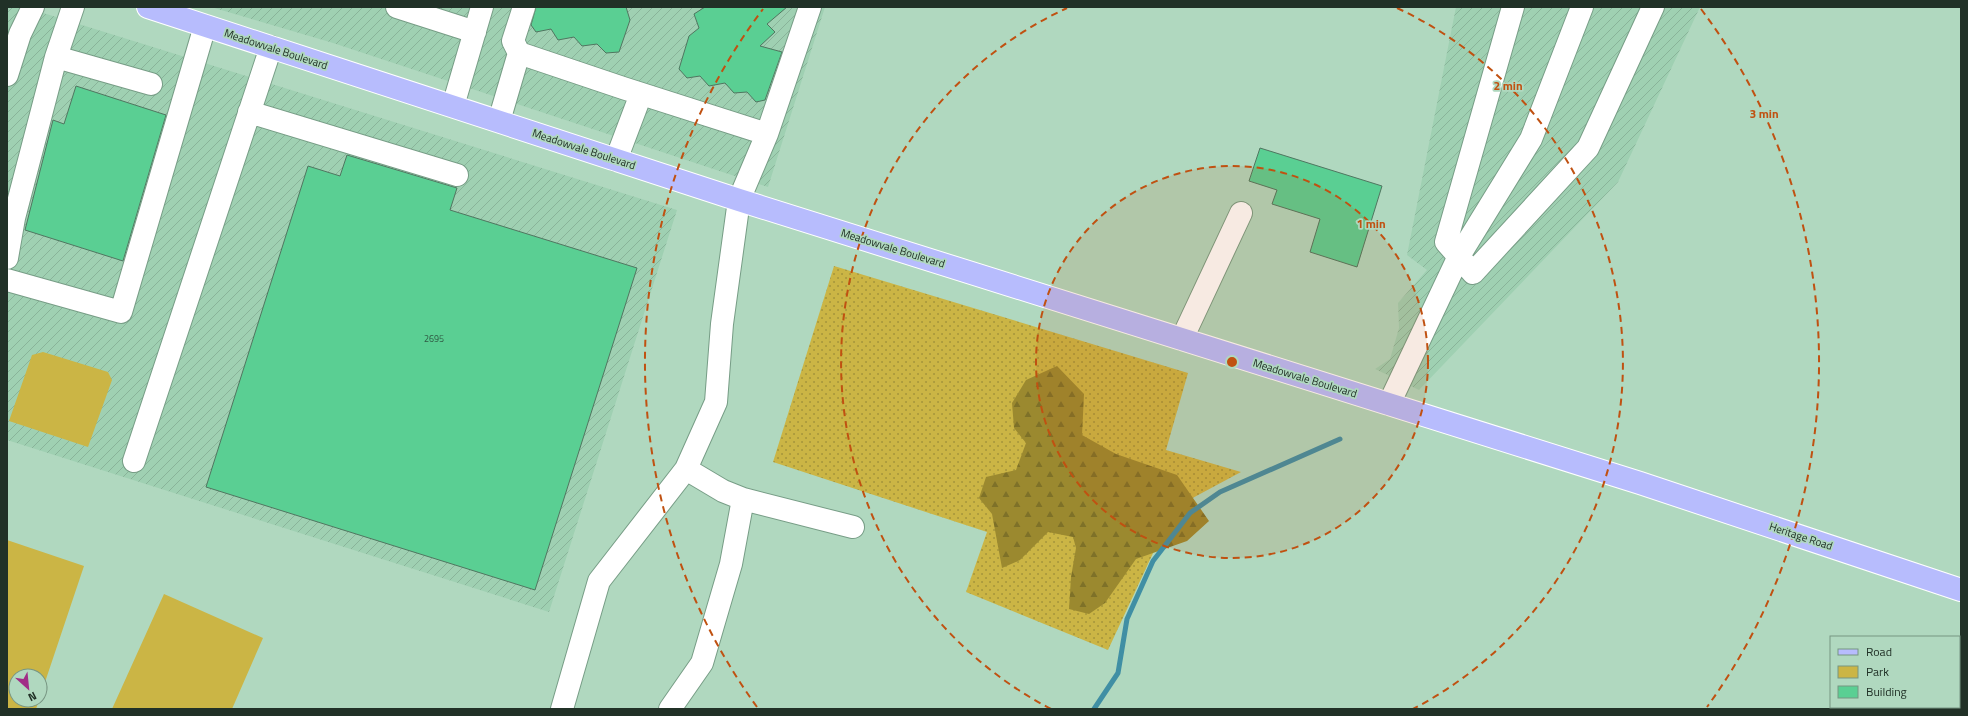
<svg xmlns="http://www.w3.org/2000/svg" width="1968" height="716" font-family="'Titillium Web',sans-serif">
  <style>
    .industrial { fill: url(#industrial-furrows) }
    .green { fill: url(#green-dots) }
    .forest { fill: url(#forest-firs) }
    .pitch { fill: #cbb545 }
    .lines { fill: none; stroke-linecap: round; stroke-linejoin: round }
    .stream { stroke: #408fa4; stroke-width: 5 }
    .building { fill: #5acf93; stroke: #507660 }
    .minor-casing { stroke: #779d86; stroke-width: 24 }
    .major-casing { stroke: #fff; stroke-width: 24 }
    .minor { stroke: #fff; stroke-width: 22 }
    .major { stroke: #b7bcfd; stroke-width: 22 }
    .ring { fill: none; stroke: #c05111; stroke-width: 2; stroke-dasharray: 7 5 }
    .labels { text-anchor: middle; stroke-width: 3.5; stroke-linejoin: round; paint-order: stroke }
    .number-label { font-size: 9px; fill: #2f5842 }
    .street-label { font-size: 11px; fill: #213127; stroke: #b0d8bf }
    .centre { fill: #c05111; stroke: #b0d8bf; stroke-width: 2 }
    .ring-label { font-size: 12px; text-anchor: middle; font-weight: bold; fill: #c05111; stroke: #b0d8bf; stroke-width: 3.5; stroke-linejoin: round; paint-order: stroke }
  </style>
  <defs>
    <pattern id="industrial-furrows" width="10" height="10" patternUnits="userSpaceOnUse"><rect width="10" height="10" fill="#9fd0b2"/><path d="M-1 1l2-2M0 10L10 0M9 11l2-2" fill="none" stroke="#89b399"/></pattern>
    <pattern id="green-dots" width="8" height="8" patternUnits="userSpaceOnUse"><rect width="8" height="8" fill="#cbb545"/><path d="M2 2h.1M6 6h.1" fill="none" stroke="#a4943a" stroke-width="1.8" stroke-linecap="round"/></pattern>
    <pattern id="forest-firs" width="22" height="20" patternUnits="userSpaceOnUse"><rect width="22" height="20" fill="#9b892f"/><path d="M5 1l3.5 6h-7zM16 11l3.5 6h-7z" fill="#7e7128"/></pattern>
  </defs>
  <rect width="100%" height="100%" fill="#b0d8bf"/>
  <path class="industrial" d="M 7,7 L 24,7 L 677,210 L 549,612 L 7,440 Z
    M 211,7 L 825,7 L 768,187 L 333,43 Z
    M 1456,7 L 1700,7 L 1618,182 L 1419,390 L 1375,369 L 1390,359 L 1399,328 L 1398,303 L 1427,270 L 1407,255 Z"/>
  <path class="green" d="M 834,266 L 1188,373 L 1166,450 L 1241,472 L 1174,508 L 1108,650 L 966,592 L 987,532 L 773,462 Z"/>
  <path class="forest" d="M 1057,366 L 1084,394 L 1082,435 L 1116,454 L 1177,475 L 1209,521 L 1187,541 L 1136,559 L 1105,603 L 1089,614 L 1069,609 L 1071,577 L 1076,548 L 1073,537 L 1048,532 L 1020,560 L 1002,568 L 992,514 L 979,498 L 986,477 L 1016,470 L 1026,443 L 1014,428 L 1012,403 L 1026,380 Z"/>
  <path class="pitch" d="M 43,352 L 108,372 L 112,380 L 88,447 L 9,421 L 32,355 Z
    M 7,540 L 84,566 L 40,697 L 40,676 L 16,676 L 16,700 L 39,700 L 36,709 L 7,709 Z
    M 164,594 L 263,638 L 232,709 L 112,709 Z"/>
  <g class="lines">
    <path class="stream" d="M 1094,709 L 1118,673 L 1127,619 L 1153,561 L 1190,513 L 1220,492 L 1340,439"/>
  </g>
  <path class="building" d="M 536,7 L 626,7 L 630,20 L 619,52 L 606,53 L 597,44 L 582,46 L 574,37 L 558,40 L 551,29 L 536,32 L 531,25 Z
    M 705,7 L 787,7 L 767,24 L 775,32 L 760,46 L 782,52 L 765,100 L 756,102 L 747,92 L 734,93 L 725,83 L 709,86 L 700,76 L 687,78 L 679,69 L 689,36 L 699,28 L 694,14 Z
    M 76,86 L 166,115 L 123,261 L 25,230 L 53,120 L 64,124 Z
    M 1260,148 L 1382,186 L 1357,267 L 1310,252 L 1320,219 L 1272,204 L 1277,190 L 1249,181 Z
    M 347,155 L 457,188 L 450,210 L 637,268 L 535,590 L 206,487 L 308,166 L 340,176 Z"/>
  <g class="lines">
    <g class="minor-casing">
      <path id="minor" d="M 73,7 L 56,57 L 151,84
        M 397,7 L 475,32
        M 1513,7 L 1446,242 L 1473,273 L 1588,148 L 1653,7
        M 519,53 L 513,41 L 524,7
        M 7,75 L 20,34 L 33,7
        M 453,106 L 482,7
        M 249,112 L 457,175
        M 499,121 L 519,53 L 623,88 L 767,134
        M 616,160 L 641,94
        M 7,258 L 14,218 L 56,57
        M 7,280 L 121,312 L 205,26
        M 1182,339 L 1241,213
        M 1389,404 L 1459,256 L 1531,139 L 1582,7
        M 134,461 L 271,47
        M 686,469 L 723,491 L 743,499 L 853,527
        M 562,709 L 599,581 L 686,469 L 716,402 L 722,324 L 739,200 L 767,134 L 810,7
        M 670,709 L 702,663 L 731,564 L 743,499"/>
    </g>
    <g class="major-casing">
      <path id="major" d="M 148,7 L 739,200 L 1640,483 L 1961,590"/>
    </g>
    <use href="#minor" class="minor"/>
    <use href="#major" class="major"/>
  </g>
  <circle cx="1232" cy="362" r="196" fill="#c05111" fill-opacity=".12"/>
  <g class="ring">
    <circle cx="1232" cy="362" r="196"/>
    <path d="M1051 709A391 391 0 0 1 1067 8M1397 8A391 391 0 0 1 1413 709"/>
    <path d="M757 707A587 587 0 0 1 763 9M1701 9A587 587 0 0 1 1707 707"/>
  </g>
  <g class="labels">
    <g class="number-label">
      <text x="434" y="342">2695</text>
    </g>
    <g class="street-label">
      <text transform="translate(276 49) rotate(18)" y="4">Meadowvale Boulevard</text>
      <text transform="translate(584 149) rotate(18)" y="4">Meadowvale Boulevard</text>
      <text transform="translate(893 248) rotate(17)" y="4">Meadowvale Boulevard</text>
      <text transform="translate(1305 378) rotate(17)" y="4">Meadowvale Boulevard</text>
      <text transform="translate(1801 536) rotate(18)" y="4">Heritage Road</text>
    </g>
  </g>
  <circle cx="1232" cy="362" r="6" class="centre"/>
  <g class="ring-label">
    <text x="1508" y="90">2 min</text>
    <text x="1764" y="118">3 min</text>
    <text x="1371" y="228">1 min</text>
  </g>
  <rect width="1968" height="716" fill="none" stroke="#213127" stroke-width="16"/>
  <rect x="1830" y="636" width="130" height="72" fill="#b0d8bf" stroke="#779582"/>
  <rect x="1838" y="649" width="20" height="6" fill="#b7bcfd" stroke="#779582"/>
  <text x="1866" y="656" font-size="12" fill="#213127">Road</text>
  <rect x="1838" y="666" width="20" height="12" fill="#cbb545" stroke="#779582"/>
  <text x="1866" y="676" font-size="12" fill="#213127">Park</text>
  <rect x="1838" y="686" width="20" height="12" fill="#5acf93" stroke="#779582"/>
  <text x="1866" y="696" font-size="12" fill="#213127">Building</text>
  <g transform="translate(28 688) rotate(153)"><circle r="19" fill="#b0d8bf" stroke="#779582"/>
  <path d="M0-3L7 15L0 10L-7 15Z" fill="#a12d87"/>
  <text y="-6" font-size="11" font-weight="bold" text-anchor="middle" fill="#213127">N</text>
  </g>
</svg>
